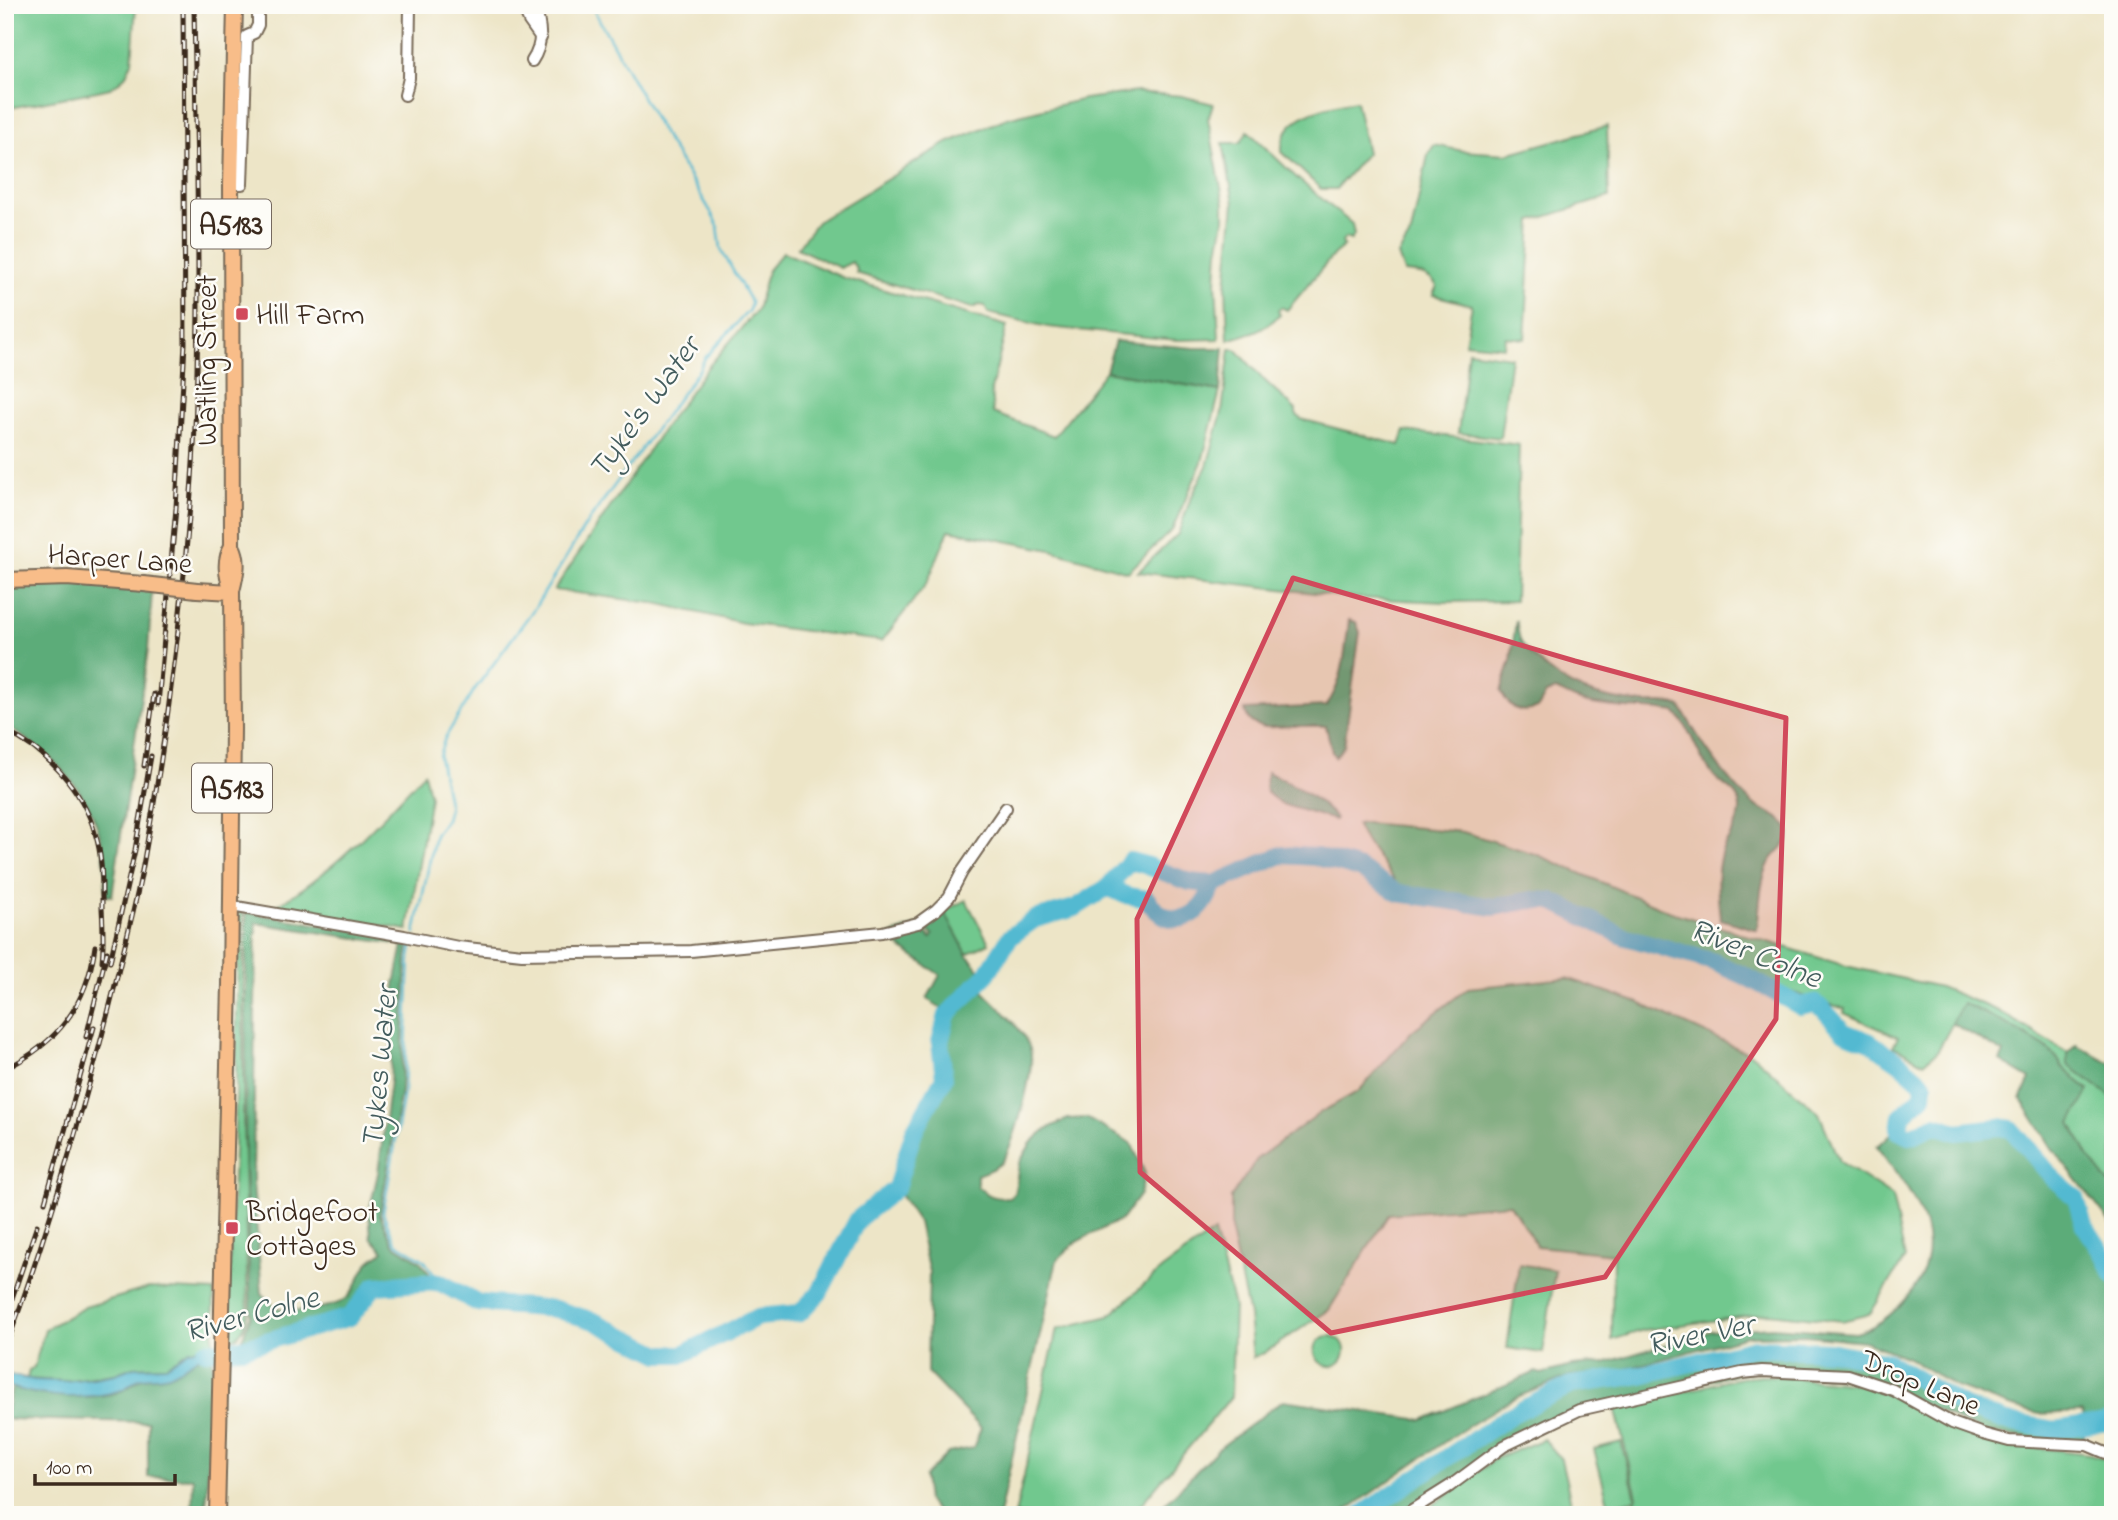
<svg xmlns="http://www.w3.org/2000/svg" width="2118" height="1520" font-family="'Indie Flower',sans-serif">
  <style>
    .green { fill: #71c88e; stroke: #567956; stroke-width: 2 }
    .forest { fill: #5cac79; stroke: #4c6b4c; stroke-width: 2; fill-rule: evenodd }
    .water { fill: #53b9d1; stroke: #477278; stroke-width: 2 }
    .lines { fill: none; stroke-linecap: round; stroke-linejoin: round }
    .stream { stroke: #53b9d1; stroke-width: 2.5 }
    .river { stroke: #53b9d1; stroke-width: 18 }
    .minor-casing { stroke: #796b59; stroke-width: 14 }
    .major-casing { stroke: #796b59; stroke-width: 18 }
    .minor { stroke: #fff; stroke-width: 10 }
    .major { stroke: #f8bd89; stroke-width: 14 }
    .rail-casing { stroke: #3b2a1e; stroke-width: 5 }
    .rail { stroke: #fdfcf7; stroke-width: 2.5; stroke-dasharray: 8; stroke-linecap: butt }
    .major-bridge-casing { stroke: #796b59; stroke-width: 18; stroke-linecap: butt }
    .major-bridge { stroke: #f8bd89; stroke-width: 14 }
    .marked { fill: #d1495b; fill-opacity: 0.2; stroke: #d1495b; stroke-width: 5; stroke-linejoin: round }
    .poi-dot { fill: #d1495b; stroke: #fdfcf7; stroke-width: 2.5 }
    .labels { text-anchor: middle; stroke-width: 5; stroke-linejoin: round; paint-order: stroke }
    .shield { fill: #fdfcf7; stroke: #75695f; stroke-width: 2 }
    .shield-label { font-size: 28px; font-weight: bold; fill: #3b2a1e }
    .poi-label { font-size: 30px; fill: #3b2a1e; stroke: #fdfcf7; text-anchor: start }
    .street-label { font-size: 30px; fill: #3b2a1e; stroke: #fdfcf7 }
    .water-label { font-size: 32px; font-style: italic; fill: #435c5d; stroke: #fdfcf7 }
  </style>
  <rect width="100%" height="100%" fill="#fdfcf7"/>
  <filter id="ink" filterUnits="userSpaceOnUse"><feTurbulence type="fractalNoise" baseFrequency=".0143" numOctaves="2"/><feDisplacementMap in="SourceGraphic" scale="14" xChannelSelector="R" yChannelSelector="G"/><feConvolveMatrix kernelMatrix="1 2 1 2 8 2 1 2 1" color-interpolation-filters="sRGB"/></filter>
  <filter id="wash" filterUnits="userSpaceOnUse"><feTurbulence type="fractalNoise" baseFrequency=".00686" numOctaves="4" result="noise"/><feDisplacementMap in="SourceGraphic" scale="28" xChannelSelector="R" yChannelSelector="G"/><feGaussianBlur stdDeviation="1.57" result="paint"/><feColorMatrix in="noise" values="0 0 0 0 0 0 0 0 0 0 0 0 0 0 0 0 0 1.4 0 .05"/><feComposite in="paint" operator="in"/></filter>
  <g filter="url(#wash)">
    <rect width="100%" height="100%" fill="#ede5c7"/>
    <path class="green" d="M 5,5 L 136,5 L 132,62 L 126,75 L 119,82 L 110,88 L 97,91 L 5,109 Z
      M 1137,92 L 1182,96 L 1213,104 L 1208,119 L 1224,204 L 1224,220 L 1218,252 L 1216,282 L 1219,339 L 1177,340 L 1048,327 L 988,313 L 985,306 L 979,305 L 972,308 L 856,273 L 857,270 L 852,262 L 840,268 L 797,248 L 817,222 L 947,143 L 1007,118 L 1084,99 Z
      M 1356,101 L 1367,153 L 1336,189 L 1321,189 L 1282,152 C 1279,114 1328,106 1356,101 Z
      M 1607,126 L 1609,197 L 1532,221 L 1525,339 L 1505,337 L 1504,347 L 1465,343 L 1472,305 L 1433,295 L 1437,286 C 1429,274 1418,273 1404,272 L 1398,255 L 1411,234 L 1428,155 L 1434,145 L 1463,151 L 1507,154 Z
      M 1248,131 L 1297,178 L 1352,224 L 1354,235 L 1351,240 L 1345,238 L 1342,242 L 1344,246 L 1334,254 L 1287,310 L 1281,307 L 1278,311 L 1280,315 C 1264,330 1248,334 1228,340 L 1226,286 L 1234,203 L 1223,143 L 1240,143 Z
      M 783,252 L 844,278 L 1007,326 L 991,390 L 993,413 L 1054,436 L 1106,371 L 1220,391 L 1202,462 L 1172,530 L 1128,572 L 1051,550 L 949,530 L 927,583 L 882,641 L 743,623 L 660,604 L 554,590 L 670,419 L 708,367 L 757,310 L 768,270 Z
      M 1230,349 L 1236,349 L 1261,377 L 1296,410 L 1296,414 L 1301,419 L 1400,445 L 1405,431 L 1519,445 L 1515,601 L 1446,602 L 1356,598 L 1138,572 L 1178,534 L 1190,500 L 1207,466 L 1222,412 Z
      M 1468,351 L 1511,357 L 1500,438 L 1458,433 Z
      M 424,773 L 430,797 L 408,930 L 274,907 C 332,874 379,822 424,773 Z
      M 1366,823 L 1463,832 L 1538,855 L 1671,912 L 1846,966 L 1940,987 L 1998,1011 L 2068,1053 L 2069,1065 L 2113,1098 L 2113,1188 L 2089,1158 L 2071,1123 L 2089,1090 L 2062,1067 L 2057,1058 L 2045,1047 L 2004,1023 L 1963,1004 L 1937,1052 L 1924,1063 L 1893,1046 L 1898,1037 L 1844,1013 L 1845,1009 L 1769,985 L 1729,965 L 1623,932 L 1563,902 L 1548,898 L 1526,898 L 1495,904 L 1403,892 L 1362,836 L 1356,824 Z
      M 966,900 L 989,943 L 967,954 L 944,911 Z
      M 243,910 L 243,1123 L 248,1314 L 244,1327 L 237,1337 L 227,1339 L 236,1096 L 238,915 Z
      M 1567,978 L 1639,1003 L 1753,1055 L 1819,1113 L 1839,1161 L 1892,1196 L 1905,1258 L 1870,1314 L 1842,1321 L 1769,1313 L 1644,1330 L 1612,1340 L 1613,1254 L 1537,1246 L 1510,1204 L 1389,1214 L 1329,1310 L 1264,1353 L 1253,1358 L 1249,1316 L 1231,1233 L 1231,1197 L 1258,1158 L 1321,1112 L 1359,1091 L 1412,1031 L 1468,988 Z
      M 1214,1232 L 1234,1306 L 1231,1397 L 1132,1515 L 1015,1515 L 1057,1329 L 1109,1316 L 1162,1269 Z
      M 1519,1264 L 1555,1270 L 1543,1353 L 1507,1348 Z
      M 149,1288 L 214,1291 L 213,1345 L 202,1346 L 184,1354 L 166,1366 L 133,1367 L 115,1374 L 63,1381 L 27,1379 L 29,1370 L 34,1367 L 45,1329 L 85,1307 Z
      M1315 1351a15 15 0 1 1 30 0a15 15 0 1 1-30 0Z
      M 1762,1375 L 1859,1384 L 1880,1391 L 1950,1427 L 1999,1443 L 2090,1454 L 2113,1461 L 2113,1515 L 1629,1515 L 1636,1499 L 1609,1506 L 1594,1449 L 1621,1442 L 1636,1499 L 1637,1497 L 1615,1407 C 1665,1401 1712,1380 1762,1375 Z
      M 1544,1439 L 1561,1459 L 1574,1515 L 1420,1515 L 1495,1459 Z"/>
    <path class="forest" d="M 1115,341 L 1194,348 L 1224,348 L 1220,391 L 1106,371 Z
      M 78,584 L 152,592 L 148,650 L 112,896 L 106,895 C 105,881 106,866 103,851 C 95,795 53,753 5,726 L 5,589 L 30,585 Z
      M 1349,620 L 1356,622 L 1360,632 L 1344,746 L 1335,757 L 1332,752 L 1326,726 C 1315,726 1303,726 1292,726 C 1275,727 1249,733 1245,710 L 1326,706 C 1344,683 1345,649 1349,620 Z
      M 1516,620 C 1518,627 1518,636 1521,642 C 1524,648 1531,654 1535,658 C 1565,690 1601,699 1643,703 C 1656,704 1670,701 1681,707 C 1700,742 1721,774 1751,802 C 1761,812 1791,817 1789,836 C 1787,846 1775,853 1770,862 C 1759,881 1760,909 1757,930 L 1720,919 C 1718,897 1715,875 1721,854 C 1726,839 1740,824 1740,809 C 1740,791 1725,788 1715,777 C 1697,759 1693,730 1675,712 C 1644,707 1612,710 1581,701 C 1572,699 1564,693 1555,690 L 1546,694 L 1538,708 C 1519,715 1509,708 1501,691 L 1511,660 Z
      M 1267,772 C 1292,783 1317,798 1336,818 L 1335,820 L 1281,804 L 1267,793 L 1265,788 Z
      M 944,911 L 967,954 L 983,974 L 946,1011 L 927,999 L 940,975 L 885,937 L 917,925 L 931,938 L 933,935 L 923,927 Z
      M 246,912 L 410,940 L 407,957 L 401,1091 L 380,1214 L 393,1244 L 420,1261 L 434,1280 L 373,1284 L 347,1317 L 240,1344 L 251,1315 L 245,1165 ZM 256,923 L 403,945 L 395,984 L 390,1081 L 378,1173 L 369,1212 L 371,1238 L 384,1251 C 379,1255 371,1259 367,1265 C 359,1275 357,1289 347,1298 C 335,1308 293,1314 278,1308 C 271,1305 267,1299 262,1293 L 253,1183 Z
      M 978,986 C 993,1002 1023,1027 1030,1049 C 1036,1066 1014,1148 1001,1163 C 995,1169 984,1172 977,1175 L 977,1186 C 988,1196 995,1199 1010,1198 L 1015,1192 L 1019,1163 L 1031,1143 L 1046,1129 L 1068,1119 L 1086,1118 L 1131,1143 L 1145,1173 L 1140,1194 L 1122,1219 L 1076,1242 L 1057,1260 L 999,1515 L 940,1515 L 927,1501 L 924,1477 L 948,1453 L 973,1448 L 981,1428 L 927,1372 L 929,1272 L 918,1222 L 899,1193 L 910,1157 L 946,1081 L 942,1046 L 949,1016 Z
      M 1963,1003 L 2004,1023 L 2045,1047 L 2057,1058 L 2062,1067 L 2089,1090 L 2071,1123 L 2089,1158 L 2113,1188 L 2113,1226 L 2052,1148 L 2021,1099 L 2030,1079 L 2000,1061 L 2004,1053 L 1952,1023 Z
      M 2076,1045 L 2113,1064 L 2113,1098 L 2068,1065 L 2068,1053 Z
      M 1894,1131 L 1912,1139 L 1935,1131 L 1957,1136 L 1996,1132 L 2009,1134 L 2073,1200 L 2081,1225 L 2108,1271 L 2113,1284 L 2111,1418 L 2085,1421 L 2082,1412 L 2039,1414 L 2006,1405 L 1956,1387 L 1908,1358 L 1864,1341 L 1805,1335 L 1747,1336 L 1615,1372 L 1570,1376 L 1512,1399 L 1453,1436 L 1340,1515 L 1154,1515 L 1217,1450 L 1283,1400 L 1423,1420 L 1536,1372 L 1541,1374 L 1572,1366 L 1604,1363 L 1711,1331 L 1772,1327 L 1856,1333 C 1876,1327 1892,1315 1905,1300 C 1955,1243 1913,1195 1877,1147 Z
      M 1755,1351 L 1829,1354 L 1886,1364 L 1962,1408 L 2007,1424 L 2054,1432 L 2083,1428 L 2085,1442 L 2046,1441 L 1983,1432 L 1877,1382 L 1762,1369 L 1578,1409 L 1453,1480 L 1399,1515 L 1374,1515 L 1469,1447 L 1536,1405 L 1570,1391 L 1638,1378 Z
      M 206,1355 L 213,1355 L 206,1515 L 192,1515 L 193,1478 L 148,1477 L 148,1422 L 5,1419 L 12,1388 C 43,1394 98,1404 127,1388 C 132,1386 134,1381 140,1379 C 148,1376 158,1378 167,1375 C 181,1370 190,1359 206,1355 Z"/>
    <path class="water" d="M 213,1345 L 213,1355 C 193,1355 185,1368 169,1375 C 160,1378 151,1376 142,1378 C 133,1380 128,1389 119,1391 C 84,1401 39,1398 5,1385 L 9,1375 L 35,1380 L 63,1381 L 93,1378 L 115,1374 L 133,1367 L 166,1366 L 190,1350 Z"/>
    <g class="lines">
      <path class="stream" d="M 415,933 L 435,835 L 446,819 L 449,808 L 439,756 L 445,738 L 475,689 L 536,606 L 587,523 L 699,370 L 705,358 L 749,310 L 751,303 L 721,249 L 718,226 L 708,207 L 659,127 L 591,5
        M 413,940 L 410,957 L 404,1092 L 383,1213 L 395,1242 L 424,1260 L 439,1282"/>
      <path class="river" d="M 1108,887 L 1125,895 L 1147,899 C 1159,918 1180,927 1199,909 C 1206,903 1210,892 1214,884
        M 205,1351 L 242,1348 L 350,1317 L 375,1286 L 439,1282 L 478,1303 L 555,1309 L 594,1321 L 660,1354 L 683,1354 L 758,1317 L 800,1313 L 819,1293 L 858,1219 L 896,1188 L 914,1131 L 944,1078 L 940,1042 L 947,1015 L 987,974 L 1010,937 L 1035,919 L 1075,908 L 1108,887 L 1130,861 L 1145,865 L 1190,882 L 1214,884 L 1281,855 L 1317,857 L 1360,869 L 1398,893 L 1494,907 L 1532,900 L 1552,901 L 1623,936 L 1714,962 L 1745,976 L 1800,1006 L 1814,1003 L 1823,1009 L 1844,1032 L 1870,1042 L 1900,1063 L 1924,1084 L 1923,1096 L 1901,1116 L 1899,1131 L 1910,1136 L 1935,1125 L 1957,1132 L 1999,1127 L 2011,1129 L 2054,1179 L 2076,1198 L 2083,1223 L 2107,1260 L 2113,1275
        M 1361,1515 L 1511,1415 L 1571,1385 L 1641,1375 L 1755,1348 L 1829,1351 L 1888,1362 L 1964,1407 L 2007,1422 L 2055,1430 L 2113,1421"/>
    </g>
  </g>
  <g filter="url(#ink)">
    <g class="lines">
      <g class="minor-casing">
        <path id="minor" d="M 522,5 L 529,21 L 541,38
          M 532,61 C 544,43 541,25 534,5
          M 405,95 L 409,78 L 410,5
          M 231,184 L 242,184 L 247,36 L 254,33 L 258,25 L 258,5
          M 231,906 L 404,936 L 458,947 L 522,954 L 691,951 L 882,932 L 918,923 L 936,910 L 949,897 L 962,872 L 1006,808
          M 1404,1515 L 1450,1486 L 1504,1446 L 1579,1410 L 1742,1373 L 1762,1371 L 1848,1375 L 1893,1390 L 1952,1423 L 1983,1434 L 2009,1441 L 2087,1445 L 2113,1456"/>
      </g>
      <g class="major-casing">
        <path id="major" d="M 5,580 L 67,578 L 144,584
          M 197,590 L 232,592
          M 232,591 C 236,575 240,560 232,546 L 231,184 L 235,5
          M 217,1515 L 230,984 L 233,729 L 232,592 C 227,575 223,562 232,546"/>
      </g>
      <use href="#minor" class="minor"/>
      <use href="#major" class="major"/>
      <g class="rail-casing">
        <path id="rail" d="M 158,704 L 176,508 L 185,343 L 183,5
          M 5,731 C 47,751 82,788 95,833 C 103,857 102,883 102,908 C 103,925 104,944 102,961
          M 144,766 L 154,694
          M 110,962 L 135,850 L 151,756
          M 86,1037 L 107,952
          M 5,1069 C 58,1043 87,1005 95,946
          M 45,1202 L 94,1027
          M 5,1319 L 37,1225
          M 5,1350 C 49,1229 85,1106 116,981 C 126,939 138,897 145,854 C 168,730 183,605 192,479 C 203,322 196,163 194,5"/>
      </g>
      <use href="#rail" class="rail"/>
      <g class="major-bridge-casing">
        <path id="major-bridge" d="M 144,584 L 197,590"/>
      </g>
      <use href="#major-bridge" class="major-bridge"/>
    </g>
  </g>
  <path class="marked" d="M 1293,578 L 1575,661 L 1786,718 L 1776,1019 L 1605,1277 L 1331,1333 L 1140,1172 L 1137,919 Z"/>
  <g class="poi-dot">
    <rect x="235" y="307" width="14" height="14" rx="3.5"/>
    <rect x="225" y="1221" width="14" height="14" rx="3.5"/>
  </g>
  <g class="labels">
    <g class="shield">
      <rect x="191" y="199.5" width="80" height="49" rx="5"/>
      <rect x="192" y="763.5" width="80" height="49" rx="5"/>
    </g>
    <g class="shield-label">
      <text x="231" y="234">A5183</text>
      <text x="232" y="798">A5183</text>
    </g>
    <g class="poi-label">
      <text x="256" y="324">Hill Farm</text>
      <text x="246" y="1221">Bridgefoot<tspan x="246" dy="34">Cottages</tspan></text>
    </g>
    <g class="street-label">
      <text transform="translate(206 360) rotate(-90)" y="10">Watling Street</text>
      <text transform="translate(120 558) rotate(4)" y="10">Harper Lane</text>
      <text transform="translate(1921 1382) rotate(23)" y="10">Drop Lane</text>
    </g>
    <g class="water-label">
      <text transform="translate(643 407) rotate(-54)" y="11">Tyke's Water</text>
      <text transform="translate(1756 952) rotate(22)" y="11">River Colne</text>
      <text transform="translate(378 1067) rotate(-85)" y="11">Tykes Water</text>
      <text transform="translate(251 1313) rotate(-15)" y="11">River Colne</text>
      <text transform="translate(1700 1333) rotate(-11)" y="11">River Ver</text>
    </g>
  </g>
  <rect width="2118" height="1520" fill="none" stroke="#fdfcf7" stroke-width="28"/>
  <path d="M35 1474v10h140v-10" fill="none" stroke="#3b2a1e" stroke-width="3.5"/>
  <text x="46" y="1474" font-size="21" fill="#3b2a1e" stroke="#fdfcf7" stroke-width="5" paint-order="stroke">100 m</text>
</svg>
